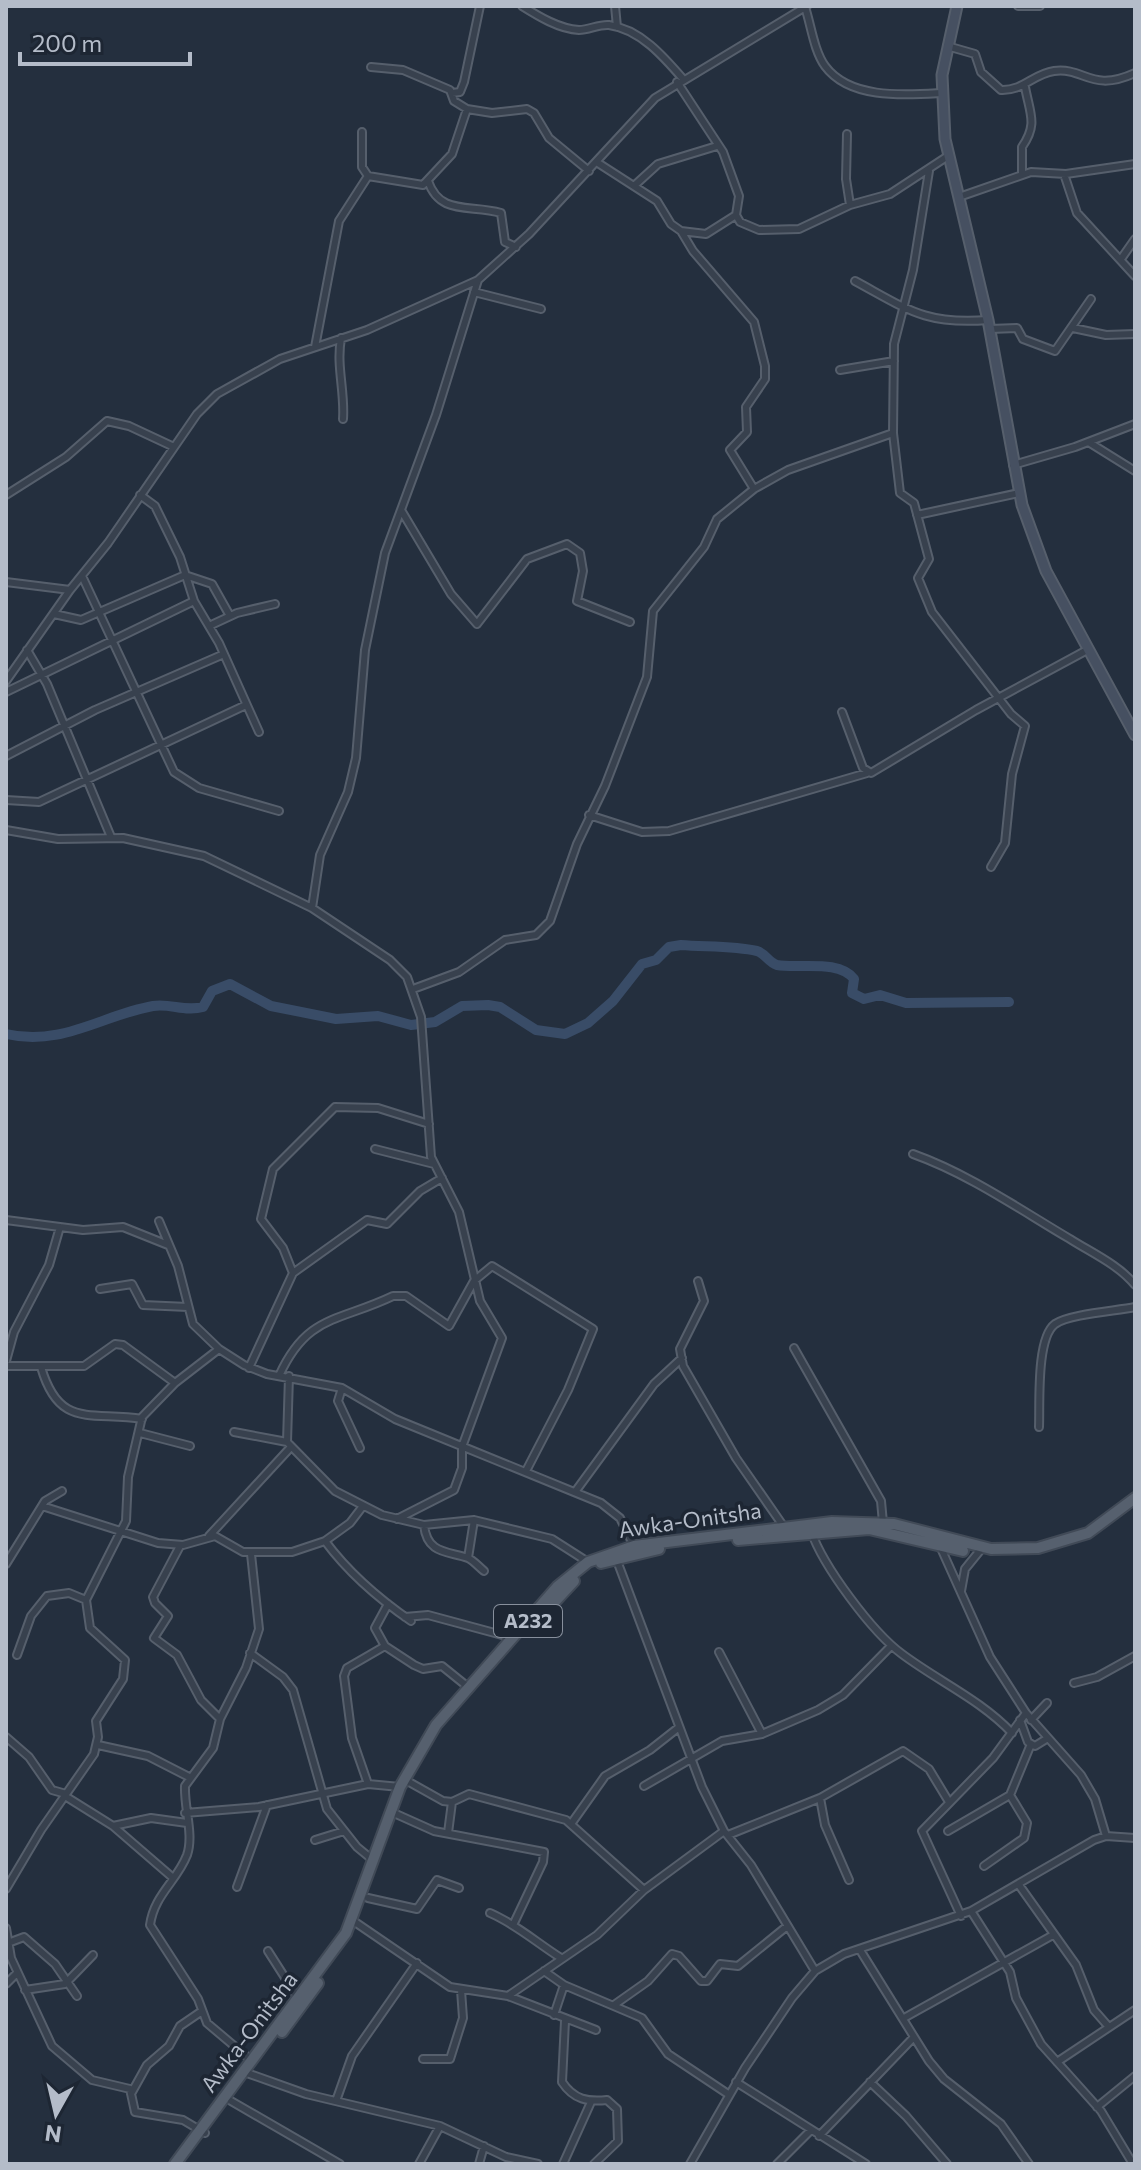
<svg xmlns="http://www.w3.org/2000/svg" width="1141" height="2170" font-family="Commissioner,sans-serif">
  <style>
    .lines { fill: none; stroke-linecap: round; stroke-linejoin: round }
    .river { stroke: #394c67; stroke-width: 10 }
    .street-casing { stroke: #565f6c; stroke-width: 10 }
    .secondary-casing { stroke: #565f6c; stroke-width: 13 }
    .primary-casing { stroke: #414a57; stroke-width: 14 }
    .street { stroke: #38414e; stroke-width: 6 }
    .secondary { stroke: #465061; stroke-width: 9 }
    .primary { stroke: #56606e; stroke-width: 10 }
    .labels { text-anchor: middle; stroke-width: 7; stroke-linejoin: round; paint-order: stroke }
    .shield { fill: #1d2633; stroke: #878f9c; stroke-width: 2 }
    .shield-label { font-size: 20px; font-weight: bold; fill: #b4bcc9 }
    .street-label { font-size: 22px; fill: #b4bcc9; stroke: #1d2633 }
  </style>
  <rect width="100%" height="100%" fill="#242f3e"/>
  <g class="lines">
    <path class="river" d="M 6,1034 C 62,1047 102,1015 153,1006 C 170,1003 185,1012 203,1007 L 212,991 L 230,984 L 271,1006 L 336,1019 L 378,1016 L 411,1025 L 435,1022 L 462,1006 L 488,1005 L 500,1007 L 536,1030 L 565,1034 L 588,1023 L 613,1001 L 642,964 L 656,960 L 669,947 L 681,945 C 705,947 734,946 757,951 C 766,954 768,962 777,965 C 799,969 839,959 854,979 L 852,993 L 864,999 L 880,995 L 906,1003 L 1009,1002"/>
    <g class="street-casing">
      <path id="street" d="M 522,6 C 538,16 559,29 579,30 C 589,30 599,24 609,25 C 640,29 664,57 683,79
        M 615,6 L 617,27
        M 1018,6 L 1040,6
        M 805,7 C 811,25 814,51 825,66 C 850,100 906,95 942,93
        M 947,46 L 975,54 L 981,72 L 1001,90 C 1023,91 1033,74 1054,71 C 1085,67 1091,93 1135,73
        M 371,67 L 403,70 L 450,90 L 454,101 L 467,109 L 492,113 L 527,109 L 534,113 L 549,138 L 589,171
        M 677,82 L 723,152 L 739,196 L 736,215 L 740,222 L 759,230 L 799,229 L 850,205 L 890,194 L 948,156
        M 452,93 L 460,92 L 464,82 L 480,6
        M 362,132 L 362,167 L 368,176 L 423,185 L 452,154 L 467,109
        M 847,134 L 846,179 L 850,205
        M 598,163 L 657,201 L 671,224 L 681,231 L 706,234 L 736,215
        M 929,171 L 913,270 L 894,344 L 893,433 L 900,493 L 914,503 L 929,559 L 918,578 L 932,612 L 1011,714 L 1025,726 L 1012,774 L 1005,843 L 991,867
        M 1064,174 L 1077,213 L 1135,276
        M 1022,175 L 1022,147 C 1038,124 1030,114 1025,87
        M 428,181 C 440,216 470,204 501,213 L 505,242 L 516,247
        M 635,185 L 658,164 L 717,146
        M 959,197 L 1031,172 L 1066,174 L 1135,164
        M 681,231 L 693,251 L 754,322 L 765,366 L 765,379 L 746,407 L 747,432 L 730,450 L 754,489
        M 1121,259 L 1135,239
        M 855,281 C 907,309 925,325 988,320
        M 474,292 L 541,309
        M 1073,328 L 1106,335 L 1135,334
        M 990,329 L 1017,328 L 1023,339 L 1055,351 L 1091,299
        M 341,338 C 336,366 345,391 343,419
        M 315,347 L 339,221 L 368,176
        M 840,370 L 894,361
        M 1090,443 L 1135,471
        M 1013,465 L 1075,447 L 1135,424
        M 6,495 L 66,457 L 107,421 L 129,426 L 174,447
        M 140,495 L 155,506 L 180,557 L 194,601 L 219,643 L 259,732
        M 401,510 L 451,594 L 477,624 L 527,559 L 567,544 L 580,553 L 583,571 L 577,601 L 630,622
        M 917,515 L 1019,493
        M 82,576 L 174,772 L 199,788 L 279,811
        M 6,582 L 70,590
        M 54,614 L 81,620 L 185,575 L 212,584 L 230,616
        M 209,626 L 237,613 L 275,604
        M 27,650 L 47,684 L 111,837
        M 6,681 L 70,590 L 108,543 L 197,414 L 217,394 L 280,359 L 367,330 L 478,280
        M 6,692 L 194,601
        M 842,712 L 863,768 L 871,773 L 976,710 L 1089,649
        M 6,756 L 95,710 L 224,654
        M 6,800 L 39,802 L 246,705
        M 589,815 L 642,832 L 669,831 L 867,773
        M 6,830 L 58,839 L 123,838 L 204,856 L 312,908 L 390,960 L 407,977 L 421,1017 L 431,1157 L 459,1212 L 480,1301 L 502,1338 L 462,1447 L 462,1468 L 454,1490 L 397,1519
        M 312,908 L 320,855 L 348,792 L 356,758 L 365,650 L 385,553 L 436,415 L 478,280 L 529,234 L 655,98 L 807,6
        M 413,989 L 459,972 L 505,940 L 536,935 L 550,921 L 577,844 L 605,786 L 647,677 L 653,611 L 704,547 L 717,519 L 754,489 L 788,470 L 893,433
        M 375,1149 L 434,1164
        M 913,1154 C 969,1174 1019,1209 1070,1239 C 1092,1253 1119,1265 1135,1285
        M 6,1220 L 83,1230 L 123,1227 L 168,1245
        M 159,1221 L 178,1266 L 193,1324 L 219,1349 L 244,1365 L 267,1374 L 342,1388 L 395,1419 L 601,1503 L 620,1518 L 634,1546
        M 293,1273 L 283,1248 L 261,1219 L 273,1169 L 335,1107 L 378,1108 L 429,1124
        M 698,1281 L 704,1301 L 680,1349 L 683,1366 L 736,1458 L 784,1527
        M 100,1289 L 132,1284 L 143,1305 L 188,1307
        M 794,1348 L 881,1501 L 883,1523
        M 6,1361 L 14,1332 L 49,1265 L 60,1227
        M 6,1366 L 84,1366 L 115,1344 L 123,1345 L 175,1383
        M 41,1367 C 59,1429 90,1411 142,1419
        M 249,1368 L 293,1273 L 367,1220 L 387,1224 L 420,1191 L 442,1178
        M 279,1376 C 307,1314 339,1322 393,1296 L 406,1296 L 449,1326 L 474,1281 L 492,1266 L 593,1329 L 568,1390 L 526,1471
        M 289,1376 L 287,1442 L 335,1491 L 382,1515 L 424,1525 L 474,1520 L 552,1539 L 588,1562
        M 342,1388 L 338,1401 L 360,1448
        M 1039,1427 C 1040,1404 1036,1338 1055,1324 C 1070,1314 1116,1311 1135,1307
        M 234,1432 L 287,1442
        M 140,1433 L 190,1446
        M 575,1492 L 654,1384 L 682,1358
        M 42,1506 L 158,1543 L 183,1545 L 215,1536 L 243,1552 L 292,1552 L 325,1541 L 350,1523 L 363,1506
        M 424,1525 C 427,1555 449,1551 468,1558 C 473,1560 479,1567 484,1571
        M 811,1531 C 823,1566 872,1632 902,1654 C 938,1681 981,1700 1012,1733
        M 209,1536 L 290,1448
        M 325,1541 C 348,1572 379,1599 411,1621
        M 180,1546 L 153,1597 L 155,1603 L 168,1616 L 154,1638 L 177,1655 L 201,1700 L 220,1719
        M 940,1546 L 990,1657 L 1026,1713 L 1081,1775 L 1095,1799 L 1106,1836
        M 251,1554 L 259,1629 L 246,1668 L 220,1719 L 213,1748 L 185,1786 C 184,1808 194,1835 187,1855 C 177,1881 154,1895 150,1925 L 198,1999 L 207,2023 L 252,2061
        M 468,1558 L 474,1520
        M 616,1558 L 702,1787 L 724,1831 L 751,1865 L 815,1971
        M 6,1564 L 45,1501 L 62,1491
        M 961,1591 L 965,1569 L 982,1548
        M 388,1604 L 375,1628 L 385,1646 L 414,1665 L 423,1669 L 442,1666 L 468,1687
        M 405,1617 L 428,1615 L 513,1638
        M 719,1652 L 762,1734
        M 250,1653 L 283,1677 L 293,1690 L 327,1809 L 357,1847 L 374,1861
        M 17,1655 L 31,1616 L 47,1596 L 69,1593 L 86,1600
        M 1074,1683 L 1097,1677 L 1135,1656
        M 1020,1720 L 1028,1742 L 1035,1746 L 1048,1738
        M 1031,1720 L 1047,1703
        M 6,1737 L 29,1757 L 52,1790 L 66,1794
        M 98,1745 L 148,1756 L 189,1777
        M 409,1782 L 443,1801 L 452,1802 L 469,1794 L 566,1820 L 644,1890
        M 368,1784 L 352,1738 L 344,1676 L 347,1668 L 385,1646
        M 644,1786 L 722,1741 L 762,1734 L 818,1710 L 843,1695 L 891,1646
        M 65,1796 L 113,1826 L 172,1877
        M 820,1798 L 825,1825 L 849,1880
        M 185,1813 L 259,1807 L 368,1784 L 400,1787
        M 396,1814 L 434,1831 L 544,1852 L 543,1862 L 514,1923
        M 571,1824 L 605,1776 L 650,1750 L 678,1728
        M 113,1826 L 151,1818 L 187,1823
        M 948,1831 L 1010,1795
        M 448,1833 L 452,1802
        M 728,1835 L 820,1798 L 903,1751 L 929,1769 L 949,1802
        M 315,1840 L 344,1831
        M 984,1866 L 1024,1838 L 1027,1823 L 1010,1795 L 1031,1744
        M 1019,1885 L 1076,1965 L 1094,2010 L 1108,2026
        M 237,1887 L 267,1805
        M 6,1889 L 41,1830 L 94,1754 L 98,1737 L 96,1721 L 123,1679 L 125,1660 L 90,1628 L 86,1600 L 126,1521 L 128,1477 L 142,1417 L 175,1383 L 219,1349
        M 368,1898 L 417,1909 L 437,1880 L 459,1888
        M 971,1911 L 1010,1972 L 1016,1998 L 1041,2044 L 1101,2111 L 1133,2164
        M 490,1913 C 516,1924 537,1943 561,1958
        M 961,1916 L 922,1831 L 993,1758 L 1026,1713
        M 352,1920 L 450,1987 L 508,1996 L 597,1935 L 644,1890 L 724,1831
        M 6,1928 L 11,1958 L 52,2046 L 92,2080 L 130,2089 L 135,2112 L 183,2120 L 205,2133
        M 8,1943 L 24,1937 L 55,1964 L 77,1996
        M 860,1950 L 929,2061 L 944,2079 L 1001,2124 L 1029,2164
        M 268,1951 L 298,1998
        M 544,1971 L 564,1985 L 642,2018 L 668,2054 L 728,2094
        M 6,1984 L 17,1973
        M 25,1990 L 65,1984 L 93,1955
        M 508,1996 L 596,2030
        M 614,2005 L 648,1981 L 672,1954 L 679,1956 L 701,1981 L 707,1981 L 720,1964 L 738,1966 L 786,1927
        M 554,2015 L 564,1985
        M 904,2018 L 1053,1935
        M 565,2021 L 562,2082 C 574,2100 588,2102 607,2100 L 617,2109 L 618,2141 L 594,2164
        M 423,2059 L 450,2059 L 463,2018 L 461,1990
        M 1057,2062 L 1135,2010
        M 244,2072 L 306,2094 L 440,2126 L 506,2157 L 538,2164
        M 736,2082 L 866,2164
        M 870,2082 L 906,2116 L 947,2164
        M 132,2092 L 147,2065 L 169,2046 L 180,2026 L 202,2011
        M 231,2101 L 340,2164
        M 336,2101 L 352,2056 L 417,1963
        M 1097,2107 L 1135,2076
        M 819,2136 L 913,2038
        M 419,2164 L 440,2126
        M 479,2164 L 484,2146
        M 563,2164 L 591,2102
        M 690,2164 L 745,2068 L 792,1998 L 815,1971 L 844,1954 L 971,1911 L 1094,1840 L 1106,1836 L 1135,1838
        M 777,2164 L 811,2130"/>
    </g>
    <g class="secondary-casing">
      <path id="secondary" d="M 957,6 L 942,75 L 945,139 L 988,320 L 1022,505 L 1046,571 L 1135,735"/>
    </g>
    <g class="primary-casing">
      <path id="primary" d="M 738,1540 L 869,1529 L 963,1551
        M 601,1563 L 659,1549
        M 547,1610 L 574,1581
        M 282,2032 L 318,1983
        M 175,2164 L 346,1933 L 400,1787 L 436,1725 L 557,1587 L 588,1562 L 634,1546 L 832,1522 L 894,1524 L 991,1549 L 1038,1548 L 1088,1533 L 1135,1498"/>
    </g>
    <use href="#street" class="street"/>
    <use href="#secondary" class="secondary"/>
    <use href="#primary" class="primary"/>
  </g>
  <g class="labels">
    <rect class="shield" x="494" y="1605" width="68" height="32" rx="6"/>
    <g class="shield-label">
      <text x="528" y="1628">A232</text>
    </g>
    <g class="street-label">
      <text transform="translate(690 1520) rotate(-8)" y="8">Awka-Onitsha</text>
      <text transform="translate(249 2032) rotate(-53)" y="8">Awka-Onitsha</text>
    </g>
  </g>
  <rect width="1141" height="2170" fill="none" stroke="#b4bcc9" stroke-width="16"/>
  <g transform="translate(56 2114) rotate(188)" stroke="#1d2633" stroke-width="6" paint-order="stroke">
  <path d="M0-6L14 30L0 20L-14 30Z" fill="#b4bcc9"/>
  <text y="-12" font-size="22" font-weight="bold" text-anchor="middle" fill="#b4bcc9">N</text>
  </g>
  <path d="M20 52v12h170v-12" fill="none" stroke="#b4bcc9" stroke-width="4"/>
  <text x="32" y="52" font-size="24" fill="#b4bcc9" stroke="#1d2633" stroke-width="6" paint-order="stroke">200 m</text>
</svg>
